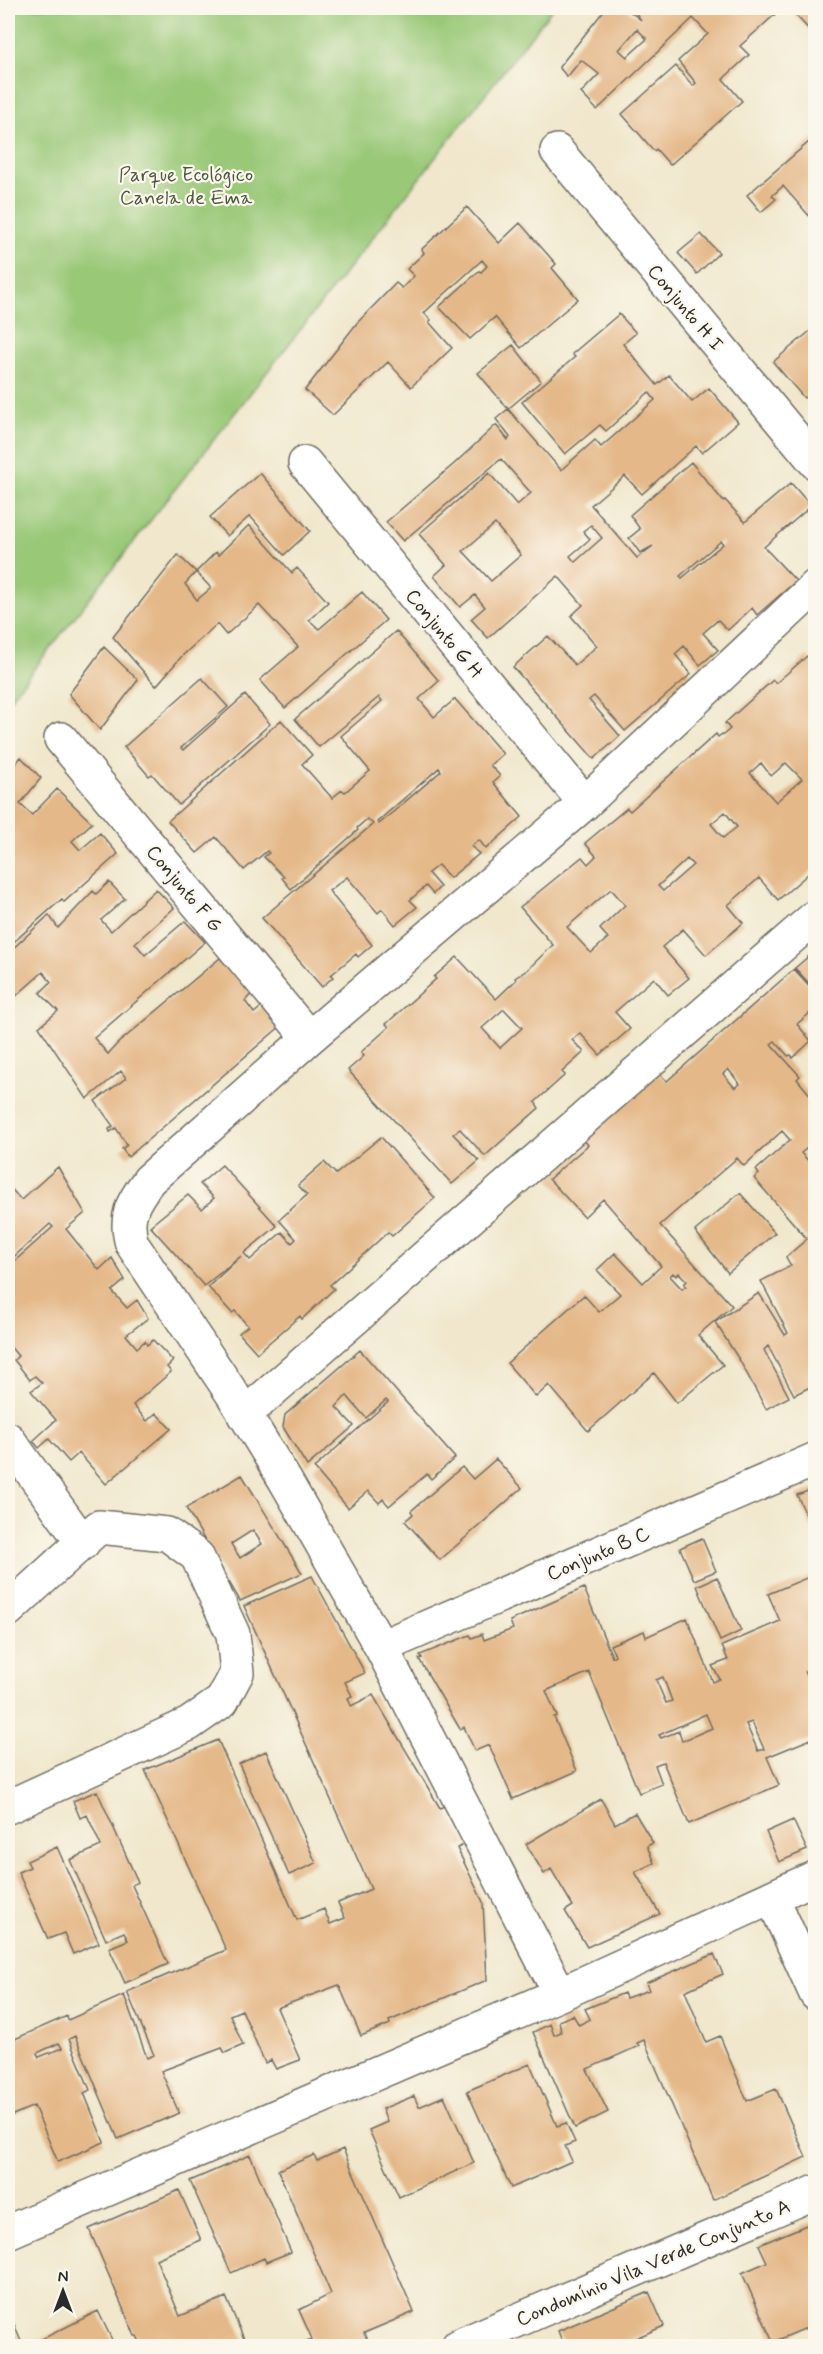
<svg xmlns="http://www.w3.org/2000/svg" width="823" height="2354" font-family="Mynerve,sans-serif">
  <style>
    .green { fill: #99c877; stroke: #627a51; stroke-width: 1.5 }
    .building { fill: #e4b888; fill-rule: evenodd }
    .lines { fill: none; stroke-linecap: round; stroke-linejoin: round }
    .minor-casing { stroke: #706d63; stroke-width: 36 }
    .minor { stroke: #fff; stroke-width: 33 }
    .labels { text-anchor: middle; stroke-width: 4.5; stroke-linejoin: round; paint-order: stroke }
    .park-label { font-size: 20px; fill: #4c5a42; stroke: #fbf7ec }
    .street-label { font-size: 20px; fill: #2b2b2b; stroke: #fbf7ec }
  </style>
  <rect width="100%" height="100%" fill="#fbf7ec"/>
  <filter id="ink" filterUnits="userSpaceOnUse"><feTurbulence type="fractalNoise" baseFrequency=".0167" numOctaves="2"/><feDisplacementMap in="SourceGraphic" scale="12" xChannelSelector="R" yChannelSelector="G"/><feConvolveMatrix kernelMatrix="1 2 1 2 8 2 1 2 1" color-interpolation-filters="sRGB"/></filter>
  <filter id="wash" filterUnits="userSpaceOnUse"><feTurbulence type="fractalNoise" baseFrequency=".008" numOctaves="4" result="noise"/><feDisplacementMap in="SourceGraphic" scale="24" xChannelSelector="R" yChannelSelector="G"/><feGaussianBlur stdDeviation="1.35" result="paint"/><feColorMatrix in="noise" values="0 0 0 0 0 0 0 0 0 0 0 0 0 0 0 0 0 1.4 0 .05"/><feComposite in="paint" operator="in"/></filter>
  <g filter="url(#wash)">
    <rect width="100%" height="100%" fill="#f0e7cc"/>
    <path class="green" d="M 8,8 L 553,8 L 8,702 Z"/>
    <g id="blocks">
      <path class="building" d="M 606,8 L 625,8 L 641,20 L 632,8 L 782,8 L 740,46 L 749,55 L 723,79 L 742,101 L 670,165 L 656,149 L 654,151 L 622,114 L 676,66 L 693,86 L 696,83 L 678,61 L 708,34 L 693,18 L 597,110 L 581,93 L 599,74 L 581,60 L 567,77 L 559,67 ZM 637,29 L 647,39 L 627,57 L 619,50 Z
        M 789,8 L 816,8 L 816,37 Z
        M 816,136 L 816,214 L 811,218 L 783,186 L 772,196 L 776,199 L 761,212 L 747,195 Z
        M 467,207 L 499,243 L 520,223 L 556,264 L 552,268 L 578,299 L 521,348 L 495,317 L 470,339 L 439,307 L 479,271 L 481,272 L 487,266 L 482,260 L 424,313 L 431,320 L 429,322 L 452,348 L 411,387 L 388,362 L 333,415 L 305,390 L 357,323 L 396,283 L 402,288 L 414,276 L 407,269 L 424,253 L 422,249 Z
        M 701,234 L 719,253 L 697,274 L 678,253 Z
        M 619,314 L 636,333 L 623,344 L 657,385 L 669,375 L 692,402 L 709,388 L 738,422 L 702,453 L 696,446 L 642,494 L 625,476 L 591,505 L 637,558 L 653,546 L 640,553 L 629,538 L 640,529 L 630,515 L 691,462 L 723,501 L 725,500 L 745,522 L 791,483 L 811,506 L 764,547 L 796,581 L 757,615 L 752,608 L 728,630 L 718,620 L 703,633 L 718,650 L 700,665 L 684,646 L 675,654 L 691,674 L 625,731 L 594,696 L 589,700 L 620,736 L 594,759 L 513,667 L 548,636 L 575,665 L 597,646 L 571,616 L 583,605 L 558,576 L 488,638 L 471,619 L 485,607 L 475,595 L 460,607 L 434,576 L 446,565 L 419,534 L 489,473 L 517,505 L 531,493 L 501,459 L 403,541 L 386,522 L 454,464 L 496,425 L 508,440 L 510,437 L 496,419 L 508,409 L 561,470 L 595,440 L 601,447 L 655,400 L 649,392 L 606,431 L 600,425 L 565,454 L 522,402 L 575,357 L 572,354 ZM 495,524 L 521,555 L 491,581 L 463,551 ZM 591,525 L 602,538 L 575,562 L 570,556 L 590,539 L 583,531 ZM 721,541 L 723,544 L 682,578 L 680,576 Z
        M 816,326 L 816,389 L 804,398 L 773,362 Z
        M 513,345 L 541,381 L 508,409 L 478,373 Z
        M 260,473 L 310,531 L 284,555 L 250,516 L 227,536 L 210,517 Z
        M 249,525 L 292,573 L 297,568 L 328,602 L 309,620 L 319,629 L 362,592 L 386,620 L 285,708 L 260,680 L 298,647 L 259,605 L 226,635 L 217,624 L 182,656 L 156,686 L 113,637 L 178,555 L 196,572 L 216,552 L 218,555 ZM 196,572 L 211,588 L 197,600 L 185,584 Z
        M 396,631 L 439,681 L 419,699 L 434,717 L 455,699 L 503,754 L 490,765 L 500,776 L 493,782 L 522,817 L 486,849 L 479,840 L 471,846 L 479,854 L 450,878 L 438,865 L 428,873 L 440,887 L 433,894 L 426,886 L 410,900 L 417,907 L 395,925 L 382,909 L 378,913 L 347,877 L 329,891 L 372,945 L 358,957 L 356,954 L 331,975 L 333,977 L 322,987 L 262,918 L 373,824 L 367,819 L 357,828 L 358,830 L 291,889 L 282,878 L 284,877 L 264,857 L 269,853 L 267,851 L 244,870 L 216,837 L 197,853 L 168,821 L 281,720 L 312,755 L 302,764 L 332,798 L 342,790 L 345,792 L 370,771 L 341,736 L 382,701 L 379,697 L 319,747 L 295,719 ZM 439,768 L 441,771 L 379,824 L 377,822 Z
        M 104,647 L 138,680 L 100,730 L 69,694 Z
        M 807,656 L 816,665 L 816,738 L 813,741 L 816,744 L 816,867 L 778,900 L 759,878 L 728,905 L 743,923 L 706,955 L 683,929 L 662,947 L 689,978 L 668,995 L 654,978 L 615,1012 L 630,1029 L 600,1055 L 580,1033 L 572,1040 L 584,1052 L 562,1072 L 565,1075 L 535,1102 L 539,1108 L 485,1156 L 460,1129 L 453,1134 L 479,1161 L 452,1184 L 348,1070 L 364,1056 L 361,1052 L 389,1027 L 386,1024 L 436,979 L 434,977 L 457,957 L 496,999 L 516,980 L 515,978 L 527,970 L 553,945 L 520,907 L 582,857 L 588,864 L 596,856 L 585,843 L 627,808 L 630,811 L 716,734 L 718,737 L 722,734 L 723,735 L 730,729 L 725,723 L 773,680 L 776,683 ZM 761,763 L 771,776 L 786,763 L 802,779 L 776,802 L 750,773 ZM 725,812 L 737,827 L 723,838 L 711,824 ZM 687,859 L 693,865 L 663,891 L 658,886 ZM 611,889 L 625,905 L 600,929 L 608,938 L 591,953 L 567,927 ZM 504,1009 L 522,1028 L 500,1048 L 482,1028 Z
        M 202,678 L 228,707 L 181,748 L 183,750 L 245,695 L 270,724 L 179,805 L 152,774 L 149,776 L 124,747 Z
        M 21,757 L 41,778 L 20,804 L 32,815 L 57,789 L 92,823 L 72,841 L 80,850 L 100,833 L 118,854 L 64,902 L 62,899 L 8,947 L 8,774 Z
        M 109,882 L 125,899 L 101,920 L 111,931 L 156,889 L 174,908 L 135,943 L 145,955 L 185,921 L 205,942 L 94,1038 L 108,1054 L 117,1044 L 220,958 L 252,993 L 245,1001 L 254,1013 L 264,1005 L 282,1025 L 128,1157 L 122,1149 L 127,1145 L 116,1128 L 110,1132 L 109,1129 L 113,1126 L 95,1101 L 126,1078 L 121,1071 L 87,1099 L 39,1027 L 58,1011 L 40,993 L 51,982 L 43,972 L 8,1003 L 8,953 L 49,915 L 58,928 L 93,891 L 96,894 Z
        M 816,950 L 816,991 L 795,968 Z
        M 794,969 L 816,993 L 816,1008 L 797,1024 L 811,1041 L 793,1058 L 791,1055 L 788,1056 L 775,1041 L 771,1044 L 800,1076 L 797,1079 L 816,1102 L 816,1141 L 801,1153 L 816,1169 L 816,1231 L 812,1234 L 816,1241 L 816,1384 L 794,1395 L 768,1346 L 764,1350 L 789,1397 L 766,1409 L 740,1361 L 715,1322 L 759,1293 L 785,1335 L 788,1333 L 761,1281 L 791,1266 L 786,1257 L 807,1239 L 754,1178 L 759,1174 L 756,1170 L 790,1140 L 782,1131 L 744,1166 L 737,1158 L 660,1225 L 732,1306 L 698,1335 L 723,1365 L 677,1403 L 654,1373 L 588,1431 L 549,1385 L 536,1397 L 507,1363 L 584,1295 L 599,1312 L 620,1294 L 597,1270 L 615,1253 L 643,1283 L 661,1266 L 603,1199 L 584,1217 L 549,1179 L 588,1145 L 583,1139 L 658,1073 L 667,1081 ZM 728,1069 L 740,1084 L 735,1088 L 723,1074 ZM 673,1273 L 676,1276 L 679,1273 L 687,1281 L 684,1284 L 686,1286 L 682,1289 L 670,1276 Z
        M 381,1137 L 435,1198 L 392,1236 L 388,1232 L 330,1285 L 334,1289 L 302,1319 L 300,1316 L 257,1353 L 239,1333 L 248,1326 L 235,1311 L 232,1313 L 208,1287 L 241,1256 L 204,1286 L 150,1226 L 188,1195 L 202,1209 L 214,1198 L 200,1184 L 222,1165 L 277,1226 L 244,1253 L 250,1260 L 282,1232 L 292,1243 L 296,1239 L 279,1220 L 307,1195 L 298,1185 L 324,1162 L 336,1174 Z
        M 58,1167 L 85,1213 L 66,1229 L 99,1270 L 112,1258 L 125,1280 L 112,1291 L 127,1308 L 137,1300 L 148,1318 L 126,1335 L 137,1348 L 145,1341 L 147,1345 L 153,1340 L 173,1361 L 167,1367 L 171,1372 L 133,1405 L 147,1421 L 156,1413 L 171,1429 L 106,1484 L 79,1453 L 69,1462 L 49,1439 L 39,1448 L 33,1441 L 56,1420 L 31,1391 L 42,1383 L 35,1376 L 30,1380 L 14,1360 L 18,1356 L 8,1344 L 8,1267 L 53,1227 L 50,1224 L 8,1262 L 8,1185 L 21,1200 Z
        M 740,1193 L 775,1233 L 728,1273 L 695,1231 Z
        M 360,1350 L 455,1458 L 431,1479 L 427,1474 L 389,1506 L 383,1499 L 379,1503 L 368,1491 L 348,1508 L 314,1468 L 388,1402 L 386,1400 L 366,1418 L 347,1396 L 344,1398 L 336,1407 L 354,1426 L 307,1466 L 283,1427 L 285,1415 Z
        M 496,1459 L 522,1488 L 440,1560 L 405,1521 L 413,1514 L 411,1511 L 462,1467 L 473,1479 Z
        M 242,1475 L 302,1573 L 240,1601 L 186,1508 ZM 253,1530 L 262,1544 L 240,1558 L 231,1544 Z
        M 816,1488 L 816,1537 L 797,1495 Z
        M 702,1538 L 716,1571 L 694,1580 L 680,1548 Z
        M 816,1574 L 816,1692 L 805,1671 L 816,1697 L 816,1737 L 767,1757 L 779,1785 L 689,1824 L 663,1762 L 655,1765 L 662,1784 L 639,1793 L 589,1672 L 546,1691 L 557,1716 L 554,1717 L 577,1771 L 513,1799 L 489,1745 L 475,1751 L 464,1727 L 460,1729 L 419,1659 L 422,1658 L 420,1655 L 470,1635 L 472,1638 L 482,1634 L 484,1640 L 513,1629 L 510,1621 L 584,1588 L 612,1657 L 615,1655 L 610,1645 L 644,1631 L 646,1637 L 687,1618 L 713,1682 L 720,1679 L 712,1666 L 728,1660 L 722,1646 L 780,1621 L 768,1594 ZM 663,1677 L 672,1701 L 666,1703 L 656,1680 ZM 706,1714 L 712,1728 L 682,1741 L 679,1731 L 661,1738 L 659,1735 ZM 752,1722 L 764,1749 L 758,1751 L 746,1724 Z
        M 312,1576 L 365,1673 L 345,1682 L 352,1696 L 348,1698 L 351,1706 L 373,1695 L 440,1808 L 444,1806 L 466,1844 L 457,1848 L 483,1902 L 487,1980 L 389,2021 L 390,2024 L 361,2036 L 339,1985 L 277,2008 L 300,2060 L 276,2069 L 271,2060 L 265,2063 L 242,2010 L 230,2015 L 243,2045 L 225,2053 L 222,2048 L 161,2071 L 179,2113 L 118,2139 L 75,2036 L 69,2039 L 90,2090 L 84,2093 L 104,2142 L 58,2162 L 34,2106 L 8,2117 L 8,2042 L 67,2016 L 68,2020 L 124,1995 L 147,2058 L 154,2055 L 127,1992 L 226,1950 L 145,1770 L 218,1740 L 297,1920 L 324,1909 L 330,1924 L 345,1918 L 338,1903 L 371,1889 L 244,1606 ZM 59,2043 L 62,2048 L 39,2057 L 37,2053 Z
        M 717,1577 L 741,1631 L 720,1641 L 697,1586 Z
        M 266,1751 L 316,1863 L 289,1875 L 239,1764 Z
        M 97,1791 L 138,1882 L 132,1885 L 168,1964 L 125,1983 L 109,1948 L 128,1940 L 124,1932 L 106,1940 L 70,1860 L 101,1846 L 87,1815 L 80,1818 L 73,1801 Z
        M 601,1799 L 615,1824 L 635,1813 L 653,1843 L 647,1846 L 654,1863 L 635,1872 L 660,1914 L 587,1947 L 565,1911 L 573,1906 L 551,1869 L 544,1874 L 526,1844 Z
        M 793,1820 L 807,1850 L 779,1862 L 766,1832 Z
        M 57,1847 L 99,1943 L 73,1954 L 64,1933 L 48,1939 L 18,1872 L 30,1867 L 27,1861 Z
        M 714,1954 L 723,1974 L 685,1991 L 706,2042 L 720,2036 L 747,2101 L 776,2089 L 806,2157 L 713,2200 L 644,2040 L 637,2043 L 639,2046 L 587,2069 L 608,2112 L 575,2128 L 533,2032 L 550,2024 L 554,2035 L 561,2032 L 559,2021 L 573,2015 L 579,2025 L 590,2019 L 585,2009 L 624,1993 L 626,1998 L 649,1990 L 646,1983 Z
        M 530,2064 L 557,2126 L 566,2123 L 575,2142 L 565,2146 L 572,2161 L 511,2188 L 467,2091 Z
        M 414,2096 L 419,2107 L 444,2096 L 474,2163 L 399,2197 L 369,2130 L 387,2122 L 382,2109 Z
        M 343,2149 L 414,2312 L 364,2333 L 369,2346 L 293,2346 L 312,2339 L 299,2310 L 331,2294 L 278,2170 L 314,2155 L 317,2161 Z
        M 250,2155 L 291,2252 L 266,2262 L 264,2258 L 231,2273 L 190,2181 Z
        M 179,2190 L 201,2240 L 156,2259 L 180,2316 L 226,2297 L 247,2346 L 142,2346 L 137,2336 L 135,2336 L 89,2229 Z
        M 816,2221 L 816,2324 L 773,2342 L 742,2273 L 767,2262 L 759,2245 Z
        M 649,2292 L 664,2326 L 617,2346 L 564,2346 L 558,2331 Z
        M 8,2310 L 20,2339 L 23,2346 L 8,2346 Z
        M 98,2311 L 115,2346 L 33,2346 L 32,2344 Z"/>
    </g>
  </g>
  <g filter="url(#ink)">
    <use href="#blocks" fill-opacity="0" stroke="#706d63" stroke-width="1.5"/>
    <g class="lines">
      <g class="minor-casing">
        <path id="minor" d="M 557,151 L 816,463
          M 305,463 L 585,803
          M 61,739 L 309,1038
          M 244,1415 L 816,916
          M 8,1439 L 83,1543
          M 8,1610 L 99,1527 L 167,1534 L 197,1556 L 233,1634 L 237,1673 L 222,1701 L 189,1724 L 8,1807
          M 381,1647 L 816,1459
          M 772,1897 L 816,1994
          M 560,1994 L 381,1647 L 285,1480 L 233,1395 L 132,1244 C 124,1216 132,1203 149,1180 L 309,1038 L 585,803 L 816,586
          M 8,2232 L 560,1994 L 816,1877
          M 458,2346 L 816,2192"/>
      </g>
      <use href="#minor" class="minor"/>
    </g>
  </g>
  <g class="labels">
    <g class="park-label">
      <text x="186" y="181">Parque Ecológico<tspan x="186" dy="23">Canela de Ema</tspan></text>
    </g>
    <g class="street-label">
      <text transform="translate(686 307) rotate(50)" y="7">Conjunto H I</text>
      <text transform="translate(445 633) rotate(50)" y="7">Conjunto G H</text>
      <text transform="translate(185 888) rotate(50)" y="7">Conjunto F G</text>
      <text transform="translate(598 1553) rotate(-23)" y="7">Conjunto B C</text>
      <text transform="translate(653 2262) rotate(-23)" y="7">Condomínio Vila Verde Conjunto A</text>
    </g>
  </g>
  <rect width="823" height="2354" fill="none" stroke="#fbf7ec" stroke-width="30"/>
  <g transform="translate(63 2291)" stroke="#fbf7ec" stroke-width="4.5" paint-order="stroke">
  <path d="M0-4.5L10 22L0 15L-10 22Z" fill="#2b2b2b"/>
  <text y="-9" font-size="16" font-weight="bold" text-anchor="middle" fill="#2b2b2b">N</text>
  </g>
</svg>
